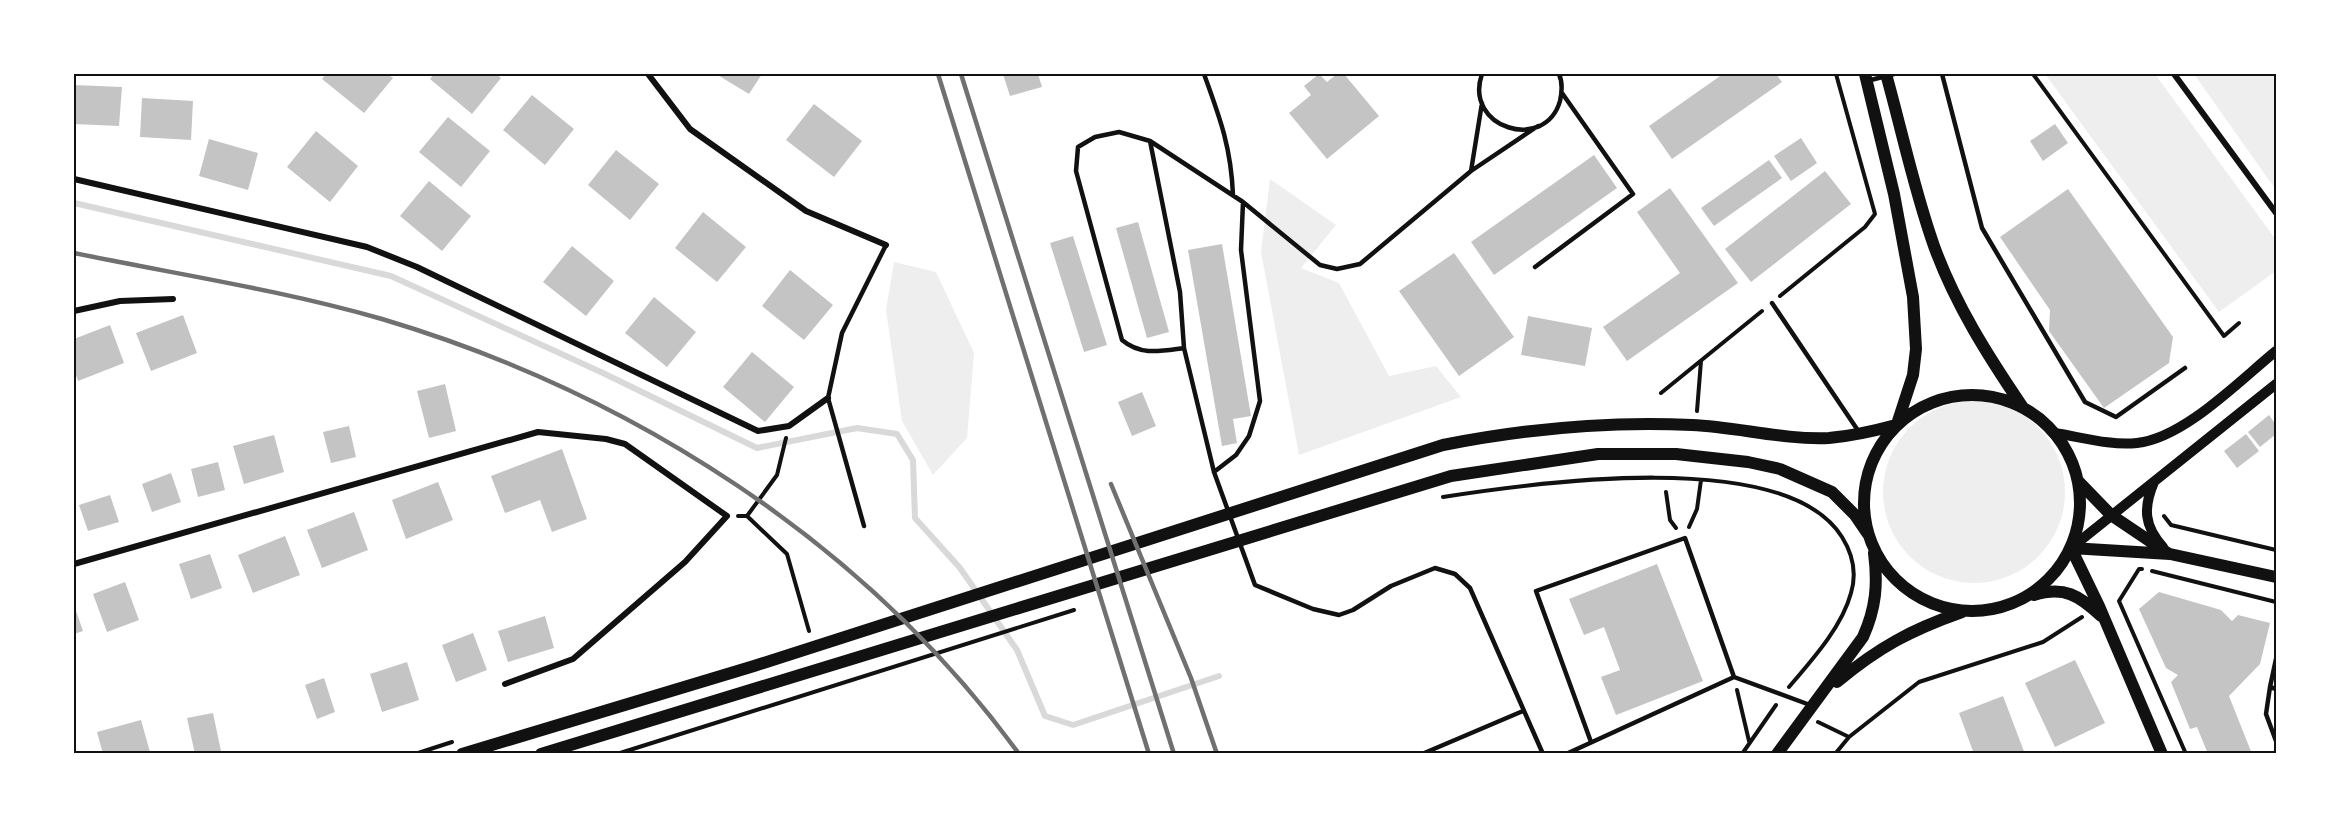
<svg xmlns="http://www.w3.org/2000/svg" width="2350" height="827" font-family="'Exo 2',sans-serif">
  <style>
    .green { fill: #eee }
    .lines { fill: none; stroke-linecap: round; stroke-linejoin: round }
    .stream { stroke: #d9d9d9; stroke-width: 6 }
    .building { fill: #c4c4c4 }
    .path { stroke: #111; stroke-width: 4 }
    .service { stroke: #111; stroke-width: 4.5 }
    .minor { stroke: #111; stroke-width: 6 }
    .tertiary { stroke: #111; stroke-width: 10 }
    .secondary { stroke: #111; stroke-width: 12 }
    .rail { stroke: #707070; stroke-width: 4.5 }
    .neatline { fill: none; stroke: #111; stroke-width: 2 }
  </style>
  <rect width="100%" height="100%" fill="#fff"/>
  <path class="green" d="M 2045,74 L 2155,74 L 2276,240 L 2276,271 L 2219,312 Z
    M 2194,74 L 2276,74 L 2276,190 Z
    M 1270,179 L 1336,225 L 1301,268 L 1339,283 L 1389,376 L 1436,366 L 1461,397 L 1299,455 L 1261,252 Z
    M 894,262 L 936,272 L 974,353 L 967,438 L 933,475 L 902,421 L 886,310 Z
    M1883 492a91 91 0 1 1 182 0a91 91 0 1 1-182 0Z"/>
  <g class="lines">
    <path class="stream" d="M 74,203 L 391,276 L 603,373 L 757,448 L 857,428 L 897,434 L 913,460 L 915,518 L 960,568 L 1017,650 L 1045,716 L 1073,725 L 1219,676"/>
  </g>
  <path class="building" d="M 326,74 L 387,74 L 393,78 L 364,113 L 322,79 Z
    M 434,74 L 496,74 L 501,78 L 472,114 L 430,79 Z
    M 716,74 L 762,74 L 749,94 Z
    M 1003,74 L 1038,74 L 1042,87 L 1010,96 Z
    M 1319,74 L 1327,82 L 1337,74 L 1344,74 L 1379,116 L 1327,159 L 1289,113 L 1311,95 L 1304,86 Z
    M 1723,74 L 1776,74 L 1782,82 L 1672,159 L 1649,126 Z
    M 74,85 L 122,87 L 119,126 L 74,124 Z
    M 532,95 L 574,129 L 545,165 L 503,130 Z
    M 142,98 L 193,101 L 191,140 L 140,137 Z
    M 814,104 L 862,141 L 834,177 L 786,140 Z
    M 448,117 L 490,151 L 461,187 L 419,152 Z
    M 2055,124 L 2068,143 L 2043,161 L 2030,141 Z
    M 316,131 L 358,166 L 330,202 L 287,167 Z
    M 1801,138 L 1817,163 L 1791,181 L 1774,156 Z
    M 209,139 L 258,153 L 248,190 L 199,176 Z
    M 616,150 L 659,184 L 630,220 L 588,185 Z
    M 1594,155 L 1617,188 L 1494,275 L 1471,242 Z
    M 1769,160 L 1782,178 L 1714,226 L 1701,208 Z
    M 1825,171 L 1851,204 L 1751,282 L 1725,249 Z
    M 429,181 L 471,216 L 442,251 L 400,216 Z
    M 1670,188 L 1738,283 L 1627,361 L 1603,327 L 1680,273 L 1637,212 Z
    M 2068,189 L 2173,337 L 2169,363 L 2104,408 L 2049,331 L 2050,310 L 2000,237 Z
    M 703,212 L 746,247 L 717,282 L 675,248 Z
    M 1138,222 L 1169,332 L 1147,338 L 1116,228 Z
    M 1073,236 L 1107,345 L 1084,352 L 1050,243 Z
    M 1222,244 L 1251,416 L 1233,419 L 1237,443 L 1222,446 L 1188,250 Z
    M 572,246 L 614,281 L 586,316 L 543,282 Z
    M 1454,253 L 1514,337 L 1459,376 L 1399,291 Z
    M 790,270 L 833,305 L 804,340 L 762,306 Z
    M 654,297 L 696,332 L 667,367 L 625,333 Z
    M 183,315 L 197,353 L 151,371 L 136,333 Z
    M 1528,316 L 1592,328 L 1585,366 L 1521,355 Z
    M 110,325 L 124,363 L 78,381 L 74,370 L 74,339 Z
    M 752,352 L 794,387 L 765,422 L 723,387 Z
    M 445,384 L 456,431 L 429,438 L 417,391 Z
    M 1142,392 L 1156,426 L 1132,436 L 1118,402 Z
    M 2269,415 L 2276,425 L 2276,434 L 2260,447 L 2248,432 Z
    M 349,426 L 356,457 L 331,463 L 323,432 Z
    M 2246,434 L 2259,451 L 2237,468 L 2224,451 Z
    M 274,435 L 284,472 L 244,484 L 233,446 Z
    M 562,449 L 587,519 L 552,532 L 540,500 L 505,513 L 491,476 Z
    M 218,462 L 225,490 L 198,497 L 191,469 Z
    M 171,473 L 181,502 L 152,512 L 142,484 Z
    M 438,482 L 453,520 L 406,539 L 392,500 Z
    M 110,495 L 119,522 L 88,531 L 79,505 Z
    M 354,512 L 368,550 L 322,568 L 307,530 Z
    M 285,536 L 300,575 L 253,593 L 238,555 Z
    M 210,554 L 222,588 L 191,599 L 179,564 Z
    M 1657,564 L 1703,681 L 1616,715 L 1601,677 L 1620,670 L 1604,627 L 1584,635 L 1569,599 Z
    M 125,582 L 139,620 L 107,632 L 93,594 Z
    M 2159,592 L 2221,610 L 2232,621 L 2238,615 L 2270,623 L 2260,664 L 2229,696 L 2252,754 L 2208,754 L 2197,727 L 2190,729 L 2171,682 L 2178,675 L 2166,668 L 2139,609 Z
    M 74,605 L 83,631 L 74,634 Z
    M 545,616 L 554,648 L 508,662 L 498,631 Z
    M 473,633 L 487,670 L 456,682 L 442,645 Z
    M 2075,660 L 2105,723 L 2055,747 L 2025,683 Z
    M 407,662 L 419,700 L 382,712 L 370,674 Z
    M 324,678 L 335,712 L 317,719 L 305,685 Z
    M 2003,696 L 2025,754 L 1974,754 L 1959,713 Z
    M 213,713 L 221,751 L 195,754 L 187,718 Z
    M 141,720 L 150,752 L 103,754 L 97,732 Z"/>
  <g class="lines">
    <path class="path" d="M 2033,74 L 2224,336 L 2239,323
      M 1780,296 L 1865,227 L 1875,214 L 1836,74
      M 1661,393 L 1762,311
      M 1697,411 L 1701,361
      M 1666,492 L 1670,520 L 1676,528
      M 1443,497 C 1533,483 1785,446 1842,537 C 1852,553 1857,573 1851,593 C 1842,627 1812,660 1789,687
      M 738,516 L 747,516 L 777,475 L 786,438
      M 747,516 L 787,554 L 809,631
      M 2164,516 L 2171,525 L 2276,550
      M 1689,527 L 1697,509 L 1701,480
      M 2142,569 L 2139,569 L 2119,601 L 2186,754
      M 2152,571 L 2276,602
      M 1737,690 L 1749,741
      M 1818,722 L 1849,737
      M 415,754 L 452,742
      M 617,754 L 1074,610
      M 1742,754 L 1776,705
      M 1835,754 L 1849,737 L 1919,682 L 2043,642 L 2082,617"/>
    <path class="service" d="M 1204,74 C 1220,118 1231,147 1233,195
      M 1482,74 C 1463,128 1545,153 1560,101 C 1562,92 1563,83 1559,74
      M 1942,74 L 1982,228 L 2085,402 L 2116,417 L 2185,368
      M 1867,81 L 1894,74
      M 1150,141 L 1180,292 L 1184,348 L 1214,472 L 1255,585 L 1313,609 L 1339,615 L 1353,610 L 1391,586 L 1435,568 L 1455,574 L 1470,588 L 1543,754
      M 1471,171 L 1482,103
      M 1535,267 L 1633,194 L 1562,93
      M 1772,303 L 1859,432
      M 1184,348 C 1161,351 1141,356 1122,340 L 1076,171 L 1078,147 L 1095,137 L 1119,132 L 1150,141 L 1243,202 L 1320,265 L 1337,269 L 1360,264 L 1471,171 L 1538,126
      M 1214,472 L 1236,455 L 1249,436 L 1260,401 L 1241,250 L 1243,202
      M 864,526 L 828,398 L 842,333 L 886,245
      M 2276,659 L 2270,687 L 2276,689
      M 2270,687 L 2266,714 L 2276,741
      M 1591,742 L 1536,591 L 1685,538 L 1734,677
      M 1422,754 L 1523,711
      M 1566,754 L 1734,677 L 1810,705"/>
    <path class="minor" d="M 648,74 L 690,129 L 806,211 L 886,245
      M 2174,74 L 2276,213
      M 74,179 L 367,247 L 417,267 L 758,431 L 789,426 L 828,398
      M 74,311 L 120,301 L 173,299
      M 74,564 L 538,432 L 606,439 L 625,444 L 727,516 L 685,562 L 573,659 L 505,684"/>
    <path class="tertiary" d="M 2055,433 C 2081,437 2111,446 2137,443 C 2184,438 2239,381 2276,351
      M 2154,482 C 2143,508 2144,526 2163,547
      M 2071,548 L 2276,384"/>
    <path class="secondary" d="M 1865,74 L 1894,194 L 1913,297 L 1916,349 L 1913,375 L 1897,424
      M 1886,74 C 1902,131 1914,190 1934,246 C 1955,304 1988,356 2022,406
      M1864 503a108 108 0 1 1 216 0a108 108 0 1 1-216 0Z
      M 2078,481 L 2111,515 L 2169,554
      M 2071,548 L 2099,606 L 2162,754
      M 2071,548 L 2170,554 L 2276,577
      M 2034,595 C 2064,586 2079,595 2101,616
      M 1837,682 C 1879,647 1911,630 1962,612
      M 462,754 L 754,666 L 1443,445 C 1524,429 1609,421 1692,425 C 1738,427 1783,440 1829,438 C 1852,436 1874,431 1896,425
      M 541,754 L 1451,476 L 1598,454 L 1676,454 L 1748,462 L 1780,469 L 1832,492 L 1855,515 L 1868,534
      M 1777,754 L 1863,637 C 1876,608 1878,584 1874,553"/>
    <path class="rail" d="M 938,74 L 1149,754
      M 961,74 L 1174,754
      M 74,253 C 176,274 281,290 382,319 C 631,393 865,542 1019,754
      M 1111,484 L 1191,678 L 1217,754"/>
  </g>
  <rect width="2350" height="827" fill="none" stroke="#ffffff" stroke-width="150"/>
  <rect x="75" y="75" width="2200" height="677" class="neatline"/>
</svg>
